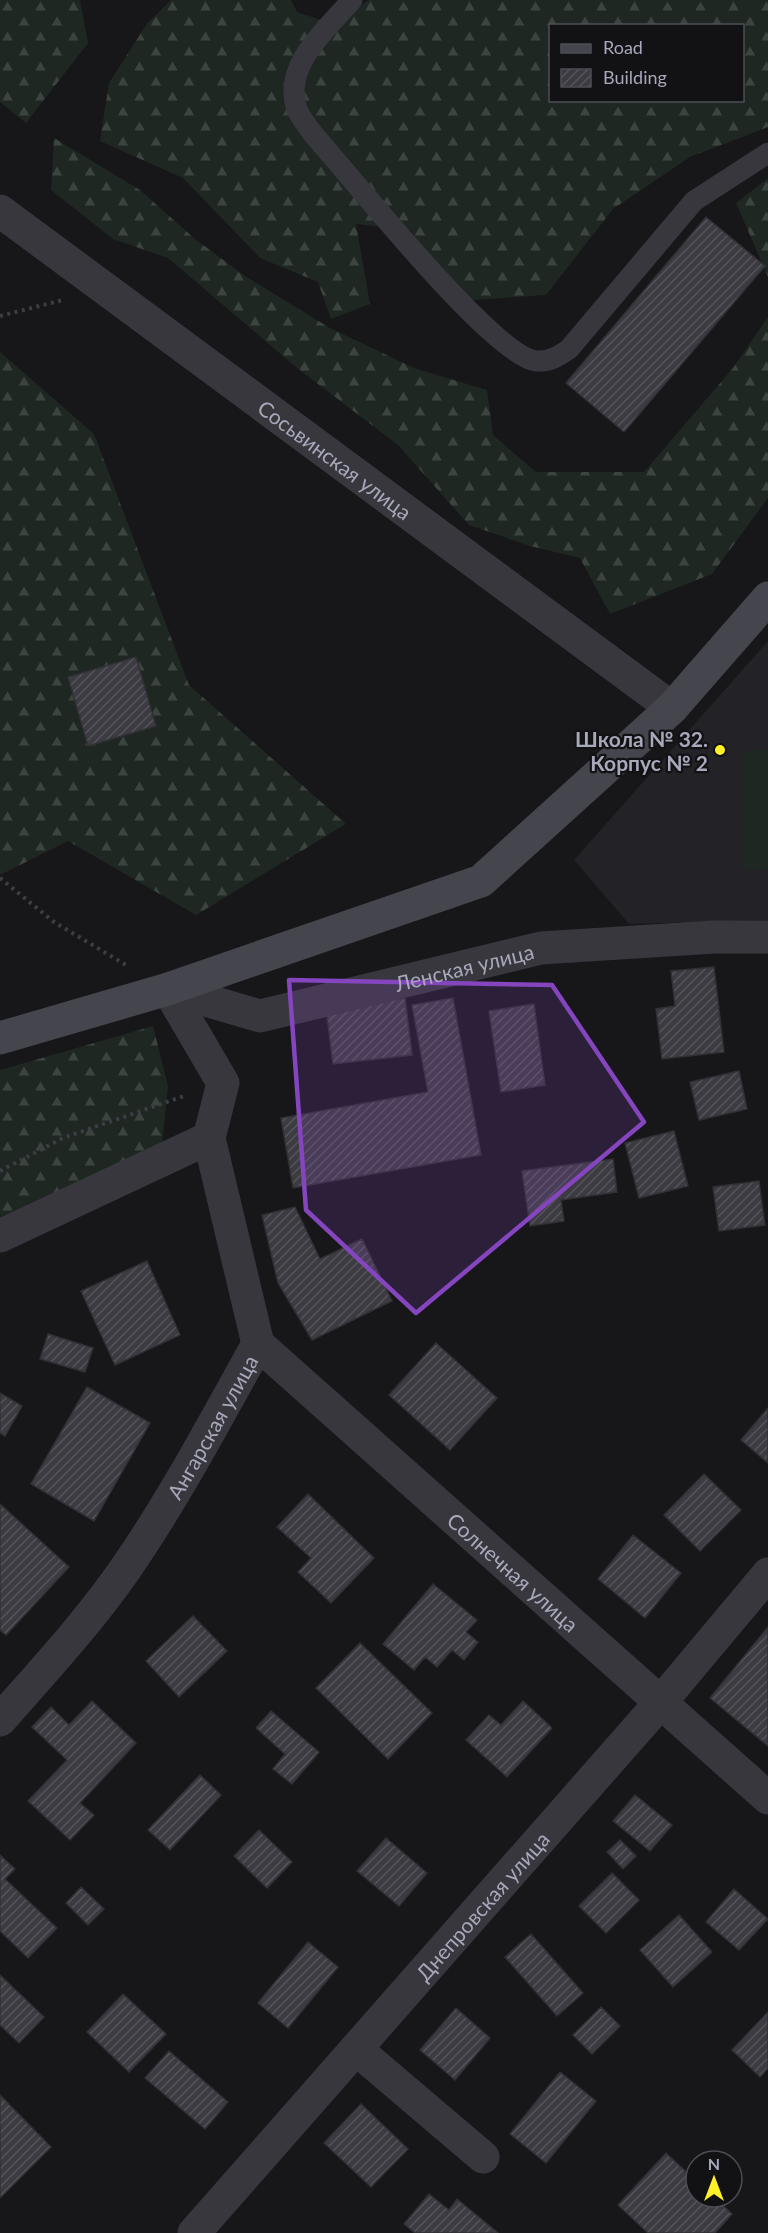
<svg xmlns="http://www.w3.org/2000/svg" width="768" height="2233" viewBox="0 0 768 2233" font-family="Lato,sans-serif">
  <style>
    .built { fill: #232226 }
    .green { fill: #1e2721 }
    .forest { fill: url(#forest-firs); fill-rule: evenodd }
    .building { fill: url(#building-hatch); stroke: #313035; stroke-width: 1.5 }
    .lines { fill: none; stroke-linecap: round; stroke-linejoin: round }
    .path { stroke: #3d3d45; stroke-width: 4; stroke-dasharray: 3 4.5; stroke-linecap: butt }
    .lane { stroke: #38373e; stroke-width: 21 }
    .street { stroke: #38373e; stroke-width: 33 }
    .secondary { stroke: #45454e; stroke-width: 33 }
    .marked { fill: #8445be; fill-opacity: 0.2; stroke: #8445be; stroke-width: 4.5; stroke-linejoin: round }
    .poi-dot { fill: #fff028; stroke: #121114; stroke-width: 2 }
    .labels { text-anchor: middle; dominant-baseline: central; stroke-width: 4.5; stroke-linejoin: round; paint-order: stroke }
    .street-label { font-size: 21px; fill: #a7a8ba; stroke: #121114 }
    .poi-label { font-size: 21px; font-weight: bold; fill: #a7a8ba; stroke: #121114; text-anchor: end }
  </style>
  <defs>
    <pattern id="forest-firs" width="22" height="20" patternUnits="userSpaceOnUse" patternTransform="scale(1.5)"><rect width="22" height="20" fill="#1e2721"/><path d="M5 1l3.5 6h-7zM16 11l3.5 6h-7z" fill="#3c443f"/></pattern>
    <pattern id="building-hatch" width="6" height="6" patternUnits="userSpaceOnUse" patternTransform="scale(1.5)"><rect width="6" height="6" fill="#3c3b41"/><path d="M-1 1l2-2M0 6l6-6M5 7l2-2" fill="none" stroke="#55545a"/></pattern>
  </defs>
  <rect width="100%" height="100%" fill="#171619"/>
  <path class="built" d="M768 641V920L629 924 574 860Z"/>
  <path class="green" d="M768 750V869L743 870V751Z"/>
  <path class="forest" d="M0 0H80L88 43 26 123 0 102Z
    M171 0H291L297 12 336 25 368 0H768V127L690 157 613 209 546 295 456 301 410 230 356 224 370 304 331 319 318 282 260 258 183 178 100 141 109 83 146 25ZM550 26H742V100H550Z
    M54 138 140 190 195 239 245 276 330 328 414 368 487 390 493 435 536 472H644L733 368 768 317V498L712 574 610 614 580 558 530 546 469 525 398 445 297 368 168 258 113 239 51 190Z
    M768 178V277L736 203Z
    M0 352 94 434 189 685 346 824 196 915 68 841 0 875Z
    M153 1026 168 1086 162 1145 0 1224V1070Z"/>
  <path class="building" d="M706 217 765 266 624 432 566 383Z
    M136 657 156 726 88 746 68 677Z
    M714 967 724 1052 662 1059 656 1009 675 1006 671 971Z
    M405 998 412 1055 333 1064 326 1008Z
    M453 998 481 1155 293 1188 281 1118 428 1092 412 1005Z
    M534 1004 545 1085 501 1092 489 1011Z
    M739 1071 747 1109 699 1120 690 1082Z
    M674 1131 688 1186 639 1198 625 1143Z
    M613 1159 617 1192 561 1200 564 1221 530 1226 522 1171Z
    M759 1181 765 1225 719 1231 713 1187Z
    M295 1207 320 1259 362 1239 392 1301 312 1340 278 1283 262 1215Z
    M147 1261 180 1335 115 1365 81 1291Z
    M48 1334 93 1348 85 1372 40 1359Z
    M436 1343 497 1398 450 1450 389 1395Z
    M87 1387 150 1423 94 1521 31 1484Z
    M0 1393 22 1406 5 1436 0 1433Z
    M768 1408V1463L741 1440Z
    M704 1474 741 1510 700 1551 664 1515Z
    M308 1494 374 1558 331 1603 298 1572 311 1558 277 1527Z
    M0 1504 69 1567 6 1635 0 1630Z
    M633 1535 681 1573 645 1618 598 1579Z
    M433 1584 477 1620 466 1632 478 1642 464 1660 452 1650 437 1667 425 1657 414 1670 383 1644Z
    M193 1616 227 1651 179 1697 146 1661Z
    M768 1627V1746L710 1698Z
    M360 1643 432 1713 388 1759 316 1688Z
    M92 1701 136 1743 80 1803 94 1815 70 1840 28 1801 67 1760 32 1727 51 1707 69 1725Z
    M523 1701 552 1728 507 1777 466 1740 489 1715 501 1725Z
    M271 1711 319 1752 292 1784 273 1769 285 1754 256 1728Z
    M200 1775 221 1795 170 1850 148 1830Z
    M635 1795 672 1825 650 1851 613 1821Z
    M259 1830 292 1862 267 1888 234 1856Z
    M386 1838 427 1873 399 1906 357 1871Z
    M620 1840 636 1856 623 1869 607 1852Z
    M0 1855 15 1869 5 1879 57 1928 28 1958 0 1931Z
    M612 1873 639 1900 606 1933 579 1906Z
    M81 1887 104 1909 88 1925 66 1903Z
    M734 1889 768 1919 739 1950 706 1922Z
    M679 1915 712 1952 673 1987 640 1950Z
    M531 1934 583 1993 557 2016 505 1957Z
    M308 1942 338 1967 288 2028 258 2003Z
    M0 1975 44 2017 19 2043 0 2025Z
    M123 1994 166 2034 129 2072 87 2032Z
    M601 2007 620 2026 592 2054 573 2035Z
    M456 2008 490 2038 455 2080 420 2050Z
    M768 2012V2068L760 2077 732 2050Z
    M169 2051 228 2102 205 2129 145 2078Z
    M560 2072 596 2101 546 2163 510 2134Z
    M0 2095 51 2147 0 2198Z
    M361 2104 408 2149 371 2187 324 2143Z
    M666 2153 696 2181V2197H714L732 2214 715 2233H648L618 2205Z
    M429 2194 449 2210 457 2199 498 2233H415L404 2224Z"/>
  <g class="lines">
    <path class="path" d="M0 316 63 300
      M0 878 54 922 126 965
      M0 1171 63 1138 184 1096"/>
    <path class="lane" d="M352 0C327 29 284 64 296 106 298 116 308 126 313 134 349 174 493 356 536 361 550 362 559 356 569 349L694 201 768 153"/>
    <g class="street">
      <path id="s1" d="M0 211 672 708"/>
      <path id="s2" d="M168 989 260 1016 541 948 714 937H768"/>
      <path d="M0 1236 209 1138"/>
      <path id="s3" d="M258 1344 768 1798"/>
      <path id="s4" d="M0 1720C43 1671 88 1623 126 1568 175 1497 216 1419 258 1344L209 1138 223 1083 168 989"/>
      <path d="M356 2049 483 2157"/>
      <path id="s5" d="M194 2233 660 1703 768 1574"/>
    </g>
    <path class="secondary" d="M0 1038 168 989 481 881 672 708 768 598"/>
  </g>
  <path class="marked" d="M289 980 552 985 644 1122 416 1313 306 1210Z"/>
  <circle class="poi-dot" cx="720" cy="750" r="6"/>
  <g class="labels">
    <g class="street-label">
      <text stroke="none"><textPath href="#s1" startOffset="417">Сосьвинская улица</textPath></text>
      <text stroke="none"><textPath href="#s2" startOffset="306">Ленская улица</textPath></text>
      <text stroke="none"><textPath href="#s4" startOffset="363">Ангарская улица</textPath></text>
      <text stroke="none"><textPath href="#s3" startOffset="342">Солнечная улица</textPath></text>
      <text stroke="none"><textPath href="#s5" startOffset="436">Днепровская улица</textPath></text>
    </g>
    <g class="poi-label">
      <text x="708" y="738">Школа № 32.<tspan x="708" dy="24">Корпус № 2</tspan></text>
    </g>
  </g>
  <rect x="549" y="24" width="195" height="78" fill="#121114" stroke="#4e4d56" stroke-width="1.5"/>
  <rect x="561" y="44" width="30" height="9" fill="#45454e" stroke="#4e4d56" stroke-width="1.5"/>
  <text x="603" y="54" font-size="18" fill="#a7a8ba">Road</text>
  <rect x="561" y="69" width="30" height="18" fill="url(#building-hatch)" stroke="#4e4d56" stroke-width="1.5"/>
  <text x="603" y="84" font-size="18" fill="#a7a8ba">Building</text>
  <g transform="translate(714 2179)"><circle r="28" fill="#121114" stroke="#4e4d56" stroke-width="1.5"/>
  <path d="M0-4.5L10 22L0 15L-10 22Z" fill="#fff028"/>
  <text y="-9" font-size="16" font-weight="bold" text-anchor="middle" fill="#a7a8ba">N</text>
  </g>
</svg>
